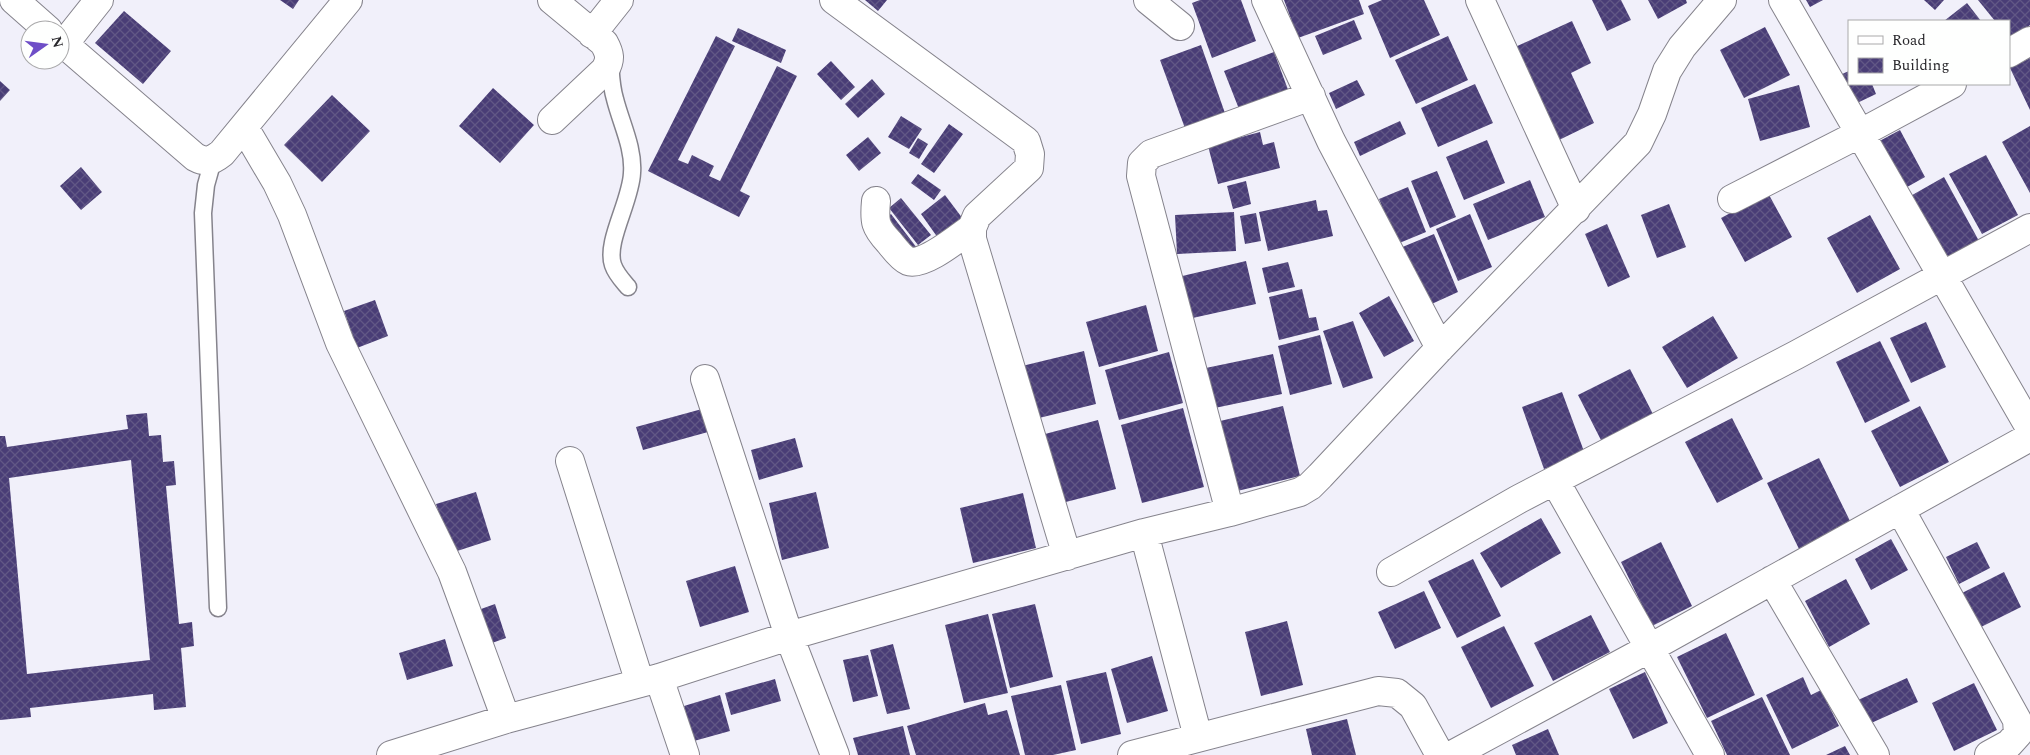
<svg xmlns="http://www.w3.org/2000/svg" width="2030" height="755" viewBox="0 0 2030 755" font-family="Spectral,serif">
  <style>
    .building { fill: url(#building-cross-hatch); fill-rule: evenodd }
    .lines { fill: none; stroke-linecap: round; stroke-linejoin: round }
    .service-casing { stroke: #85838c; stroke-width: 19 }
    .minor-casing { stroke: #85838c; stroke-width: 30 }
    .service { stroke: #fff; stroke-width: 16 }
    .minor { stroke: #fff; stroke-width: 28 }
  </style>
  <defs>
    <pattern id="building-cross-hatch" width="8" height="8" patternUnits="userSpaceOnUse" patternTransform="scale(1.25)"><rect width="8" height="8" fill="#493d76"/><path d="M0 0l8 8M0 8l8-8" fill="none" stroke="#615785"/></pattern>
  </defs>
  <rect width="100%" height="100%" fill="#f1f0fa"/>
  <path class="building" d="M280 0H299L293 9Z
    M865 0H887L878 11Z
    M1200 0H1241L1256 41 1212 58 1192 3Z
    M1284 0H1359L1364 14 1298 38Z
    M1382 0H1424L1440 35 1390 58 1368 6Z
    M1592 0H1621L1631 20 1607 31Z
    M1648 0H1686L1687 3 1658 19Z
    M1806 0H1823L1810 7Z
    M1924 0H1944L1935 10Z
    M1978 0H2030V25L2011 41 2009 38V21H1995Z
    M1967 3 1981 21H1944Z
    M124 11 171 51 143 84 95 43Z
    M1354 20 1362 39 1323 55 1315 36Z
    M1572 21 1591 63 1571 73 1594 123 1559 140 1513 48Z
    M1765 27 1790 75 1744 98 1720 50Z
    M738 28 786 50 781 63 732 41Z
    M716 36 735 46 678 160 688 164 692 155 714 166 709 176 720 181 777 66 797 76 740 191 750 196 739 217 648 171Z
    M1448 36 1468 80 1416 104 1395 60Z
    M1201 45 1226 116 1186 131 1160 60Z
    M1274 52 1290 95 1241 114 1224 71Z
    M2030 58V110L2010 68Z
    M831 61 855 87 841 100 817 74Z
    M1849 71V84H1872L1876 94 1855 104 1842 74Z
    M872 79 885 94 858 118 845 104Z
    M1357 80 1365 95 1336 109 1329 93Z
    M0 81 10 90 0 101Z
    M1475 84 1493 123 1438 147 1421 108Z
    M1799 85 1810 127 1760 141 1748 99Z
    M493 88 534 125 500 163 459 126Z
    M332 95 370 131 322 182 284 145Z
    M901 116 922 129 909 149 888 137Z
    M1400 121 1406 134 1360 156 1354 142Z
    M949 124 963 134 934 173 921 164Z
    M2030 126V193L2002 142Z
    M1900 130 1925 177 1900 191 1874 144Z
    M1260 132 1263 145 1274 142 1280 168 1218 184 1208 146Z
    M868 137 881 153 859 171 846 155Z
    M918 138 928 144 919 159 909 153Z
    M1487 140 1505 183 1464 200 1446 157Z
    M1986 155 2018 215 1982 234 1949 174Z
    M81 167 102 192 81 210 60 186Z
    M1437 171 1456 217 1430 228 1411 181Z
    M918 174 941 190 934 200 911 183Z
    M1944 177 1979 241 1942 262 1907 198Z
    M1530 180 1545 217 1488 240 1473 204Z
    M1246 181 1251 204 1233 209 1227 186Z
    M1408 187 1426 232 1397 244 1379 199Z
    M1768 193 1792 237 1745 262 1721 218Z
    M945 195 963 219 938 238 921 214Z
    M901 198 931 235 918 245 889 208Z
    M1316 200 1318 211 1327 210 1333 236 1268 251 1259 212Z
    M1669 204 1686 247 1657 258 1641 215Z
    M1234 212 1236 251 1177 254 1175 215Z
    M1256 213 1261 241 1245 244 1240 216Z
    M891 214 917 248 906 257 879 223Z
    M1470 214 1492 267 1458 281 1436 229Z
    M1870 215 1900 269 1857 293 1827 238Z
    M1607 224 1630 277 1608 287 1585 234Z
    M1434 234 1458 292 1425 307 1400 248Z
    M1246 261 1256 304 1188 319 1178 277Z
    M1288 262 1295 287 1268 293 1262 268Z
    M1302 289 1309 318 1316 317 1319 330 1279 340 1269 297Z
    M1389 296 1414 341 1384 357 1359 313Z
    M375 300 388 336 357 348 344 311Z
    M1146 305 1158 351 1099 367 1086 322Z
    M1713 316 1738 358 1687 388 1662 347Z
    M1353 321 1373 378 1343 388 1323 331Z
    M1926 322 1946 367 1911 383 1890 338Z
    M1320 335 1332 384 1290 395 1278 346Z
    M1880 341 1910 401 1865 423 1836 362Z
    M1084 351 1096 404 1035 419 1022 366Z
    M1169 352 1183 403 1119 420 1105 370Z
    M1273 354 1282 394 1210 409 1201 369Z
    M1630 369 1655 418 1603 444 1578 395Z
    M1562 392 1585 454 1544 469 1522 407Z
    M1283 406 1300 476 1233 492 1216 422Z
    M1920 406 1949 462 1900 487 1871 431Z
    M1183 408 1204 487 1142 503 1121 425Z
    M702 409 708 432 643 450 636 427Z
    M147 413 149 436 161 435 163 462 174 461 176 485 166 486 179 624 192 622 194 646 181 648 186 707 154 710 153 694 30 708 31 717 0 720V436H5L7 447 128 429 126 415ZM131 460 150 660 27 674 9 478Z
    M1732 418 1763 479 1717 503 1685 442Z
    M1098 420 1116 489 1062 503 1045 434Z
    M795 438 803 467 759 480 751 450Z
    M1819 458 1851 523 1799 549 1767 483Z
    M476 492 491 540 451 553 436 504Z
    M816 492 829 548 782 560 769 503Z
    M1023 493 1036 548 973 563 960 508Z
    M1541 518 1561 553 1501 588 1480 553Z
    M1891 539 1908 570 1871 590 1855 559Z
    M1661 542 1692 606 1652 626 1621 562Z
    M1977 542 1990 568 1959 584 1946 557Z
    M1473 559 1501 616 1457 638 1428 581Z
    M735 566 749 612 700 627 686 581Z
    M2004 572 2021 607 1979 628 1962 593Z
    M1846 579 1870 624 1829 647 1805 601Z
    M1424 591 1441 628 1395 649 1378 612Z
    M495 604 506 638 492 643 481 609Z
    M1035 604 1053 677 1010 688 992 614Z
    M988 614 1008 693 964 703 945 625Z
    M1591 615 1610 652 1553 681 1534 643Z
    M1287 621 1303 685 1261 696 1245 632Z
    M1504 626 1534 686 1491 708 1461 647Z
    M1726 633 1755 695 1707 718 1677 657Z
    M445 639 453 666 407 680 399 653Z
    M893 644 910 709 887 714 870 650Z
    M868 655 878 696 853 702 843 660Z
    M1152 656 1168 711 1127 723 1111 669Z
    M1106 672 1121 734 1081 744 1066 681Z
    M1645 672 1668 723 1633 739 1609 689Z
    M1803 677 1811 695 1821 690 1839 726 1792 749 1766 695Z
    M1907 678 1918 702 1869 724 1858 700Z
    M775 679 781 701 731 715 725 693Z
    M1974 683 1997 730 1954 751 1932 703Z
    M1061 685 1076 750 1053 755H1025L1011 696Z
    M720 695 730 731 694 741 684 706Z
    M1762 697 1790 755H1727L1711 721Z
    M985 703 988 715 1007 710 1020 755H916L907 726Z
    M1347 719 1356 755H1312L1306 729Z
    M903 726 910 755H858L853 738Z
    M1548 729 1559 755H1516L1512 745Z
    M1845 746 1850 755H1826Z"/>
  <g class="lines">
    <defs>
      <path id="service" d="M610 61C611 74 611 86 615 99 621 123 634 148 632 173 631 201 605 242 613 265 616 274 622 280 628 287
        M213 160 206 185 203 213 218 608"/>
      <path id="minor" d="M14 0 48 30
        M99 0 64 44 195 157C206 163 212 161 222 153L348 0
        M552 0 604 43C610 54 611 59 605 70L552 120
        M834 0 1026 141 1030 154 1029 168 977 216 972 228V239L1067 556
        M1148 0 1180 26
        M1266 0 1331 141 1440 348
        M1480 0 1576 209
        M1783 0 2030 428
        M592 34 619 0
        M2009 53 2030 41
        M244 127 277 183 292 215 340 343 452 572 506 719
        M1732 199 1861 133 1952 84
        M876 201C874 222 875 227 889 242 894 248 901 258 908 261 923 267 959 237 972 228
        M705 379 789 636 835 755
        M570 461 640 683
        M1555 481 1710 755
        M1900 509 2017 720 2018 734 2009 744 1989 755
        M1230 512 1141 176 1142 163 1151 154 1311 96
        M1144 533 1198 737
        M1391 572 1519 499 1796 355 2030 228
        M1772 580 1875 755
        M659 678 685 755
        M391 755 506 719 659 678 789 636 1144 533 1230 512 1300 492 1310 486 1320 476 1440 348 1638 143 1652 114 1667 71 1682 47 1722 0
        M1132 755 1378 691 1397 693 1413 706 1440 755
        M1452 755 1650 648 2030 437"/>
    </defs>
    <use href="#service" class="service-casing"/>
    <use href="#minor" class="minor-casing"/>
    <use href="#service" class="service"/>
    <use href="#minor" class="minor"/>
  </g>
  <rect x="1848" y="20" width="162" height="65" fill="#fefffe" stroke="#a9a9aa"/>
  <rect x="1858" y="36" width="25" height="8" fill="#ffffff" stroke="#a9a9aa"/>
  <text x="1892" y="45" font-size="15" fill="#29282c">Road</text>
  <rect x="1858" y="58" width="25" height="15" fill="url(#building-cross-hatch)" stroke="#a9a9aa"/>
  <text x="1892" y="70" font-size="15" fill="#29282c">Building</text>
  <g transform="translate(45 45) rotate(76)"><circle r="24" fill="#fefffe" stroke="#a9a9aa"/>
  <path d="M0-4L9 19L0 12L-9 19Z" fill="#6e4ec7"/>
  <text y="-8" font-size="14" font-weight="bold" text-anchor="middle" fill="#29282c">N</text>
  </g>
</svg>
